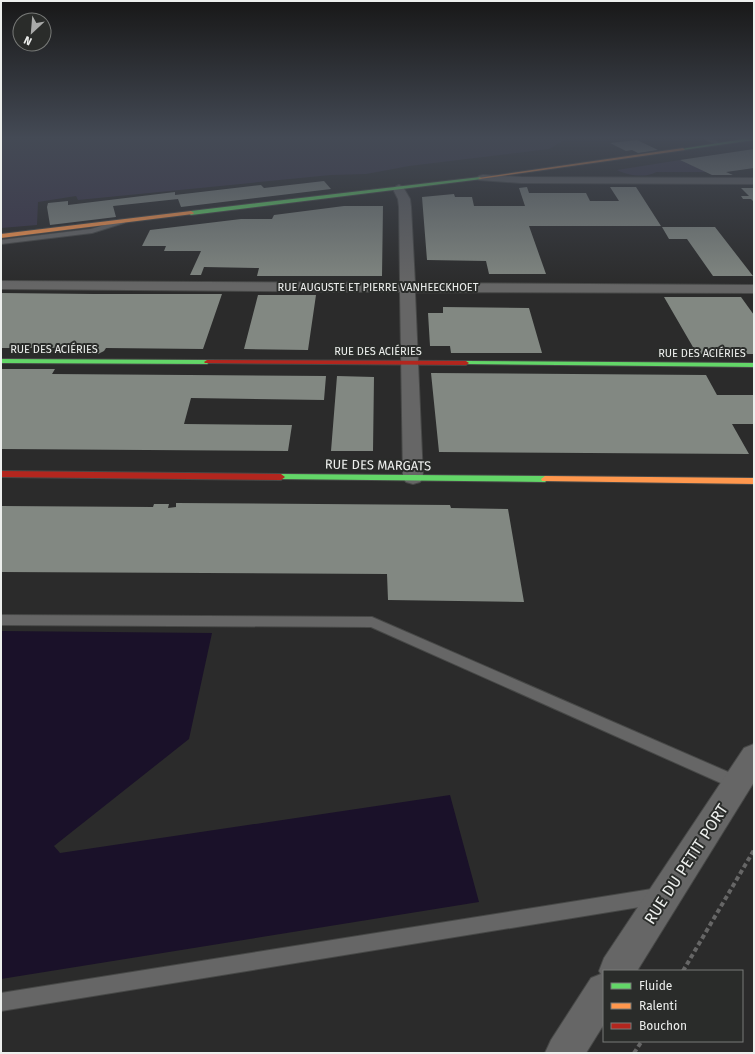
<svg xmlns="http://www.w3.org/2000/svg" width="755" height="1054" viewBox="0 0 755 1054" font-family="'Fira Sans',sans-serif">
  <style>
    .green { fill: #3b364a }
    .water { fill: #1a1129 }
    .building { fill: #828882 }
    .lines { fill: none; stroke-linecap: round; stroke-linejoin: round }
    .lane-casing { stroke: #474847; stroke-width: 2 }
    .street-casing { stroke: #474847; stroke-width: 2 }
    .fast-casing { stroke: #474847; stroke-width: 2 }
    .slow-casing { stroke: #474847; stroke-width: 2 }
    .jam-casing { stroke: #474847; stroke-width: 2 }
    .path { stroke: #666; stroke-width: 4; stroke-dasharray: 4.5 3; stroke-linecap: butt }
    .lane { fill: #666; fill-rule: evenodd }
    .street { fill: #666; fill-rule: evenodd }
    .fast { fill: #63d668; fill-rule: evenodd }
    .slow { fill: #ff974d; fill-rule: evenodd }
    .jam { fill: #b3261e; fill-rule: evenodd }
    .labels { text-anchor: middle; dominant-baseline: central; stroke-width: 4; stroke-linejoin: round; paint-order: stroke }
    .far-street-label { font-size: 11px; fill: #edefed; stroke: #2a2c2a }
    .street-label { font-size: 13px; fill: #edefed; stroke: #2a2c2a }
    .near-street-label { font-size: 16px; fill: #edefed; stroke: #2a2c2a }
  </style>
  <rect width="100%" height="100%" fill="#2b2b2b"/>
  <path class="green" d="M1 139H566L549 149 409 166 366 174 331 175 78 200 76 196 38 202 37 225 1 228Z
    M680 160 706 172H656C646 178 628 176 617 170Z"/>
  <path class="water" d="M1 631 212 633 189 739 54 846 60 853 450 795 479 902 1 979Z"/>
  <path class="building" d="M637 140 658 150 638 153 632 150 626 151 610 143Z
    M754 149V168L726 172 733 175H712L680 160Z
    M324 181 331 189 181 207 178 199 113 206 116 217 50 225 47 207 48 203 68 201V205L175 192V195L261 185 264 188Z
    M527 187 529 193H586L590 201H619L610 187H636L661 226H529L546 274H489L486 261 427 260 422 197 454 194 455 197H472L474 206H525L519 188Z
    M741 188H754V202L751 199H743L741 196H749Z
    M344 206H383L382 276H257L259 268 204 267 201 275H190L201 251H164L166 246H142L150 230 241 219H272L274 215Z
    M662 227H715L753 276H713L687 239H669Z
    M1 293 94 294H222L203 349 106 348 104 351 98 354H86L90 348H1Z
    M258 295H316L308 350 244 349Z
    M664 297H741L754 315V354H697Z
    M443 307 529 308 542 353H451L450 346H430L428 313H443Z
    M1 369H55L52 374 326 376 324 400 191 398 184 424 292 425 288 451 1 449Z
    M431 373 706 375 717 395H754V424H732L749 454 439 452Z
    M337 376 374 377 373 451H331Z
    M176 503 450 505 451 508 508 509 524 602 388 600 387 574 1 572V506L153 507 154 504H169L168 508 176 507Z"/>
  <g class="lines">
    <defs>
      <path id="lane" d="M705 139H712L722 144 717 145Z
        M122 220 125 222 124 223 92 233 1 244V240L91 229Z
        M1 615 372 617 742 778 744 783 742 788 737 790 732 788 371 627 1 625Z
        M658 888 664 890 666 896 664 902 658 904 1 1011V993Z"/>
      <path id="street" d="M483 175 521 177 754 178V184L521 183 479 180 477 178 479 176Z
        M399 185 403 187 410 199 411 207 415 283 754 285V293L415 292 423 478 420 482 413 484 406 482 403 478 400 292 1 289V281L400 283 399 207 398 199 393 189 395 187Z
        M754 744V782L637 971H604V1024L586 1053H545L551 1040 591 978 601 974 599 971 604 958 744 748Z"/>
      <path id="fast" d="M743 139 754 140 683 150 681 149Z
        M480 177 482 179 191 215 188 213 191 211Z
        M1 359 207 360 210 362 207 364 1 363Z
        M466 361 754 363V367L464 364 463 363Z
        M281 474 545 476 549 479 545 482 278 479 277 477Z"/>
      <path id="slow" d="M683 148 685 150 480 179 478 178Z
        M191 211 194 213 193 214 1 238V234Z
        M545 476 754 478V484L542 481 541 479Z"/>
      <path id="jam" d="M207 360 466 361 469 363 466 365 205 363 204 362Z
        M1 471 281 474 285 477 281 480 1 477Z"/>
    </defs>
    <use href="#lane" class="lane-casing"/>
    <use href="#street" class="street-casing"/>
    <use href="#fast" class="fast-casing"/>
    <use href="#slow" class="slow-casing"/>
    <use href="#jam" class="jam-casing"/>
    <path class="path" d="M683 971 754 850
      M634 1053 642 1041"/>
    <use href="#lane" class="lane"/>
    <use href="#street" class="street"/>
    <use href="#fast" class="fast"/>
    <use href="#slow" class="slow"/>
    <use href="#jam" class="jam"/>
  </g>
  <linearGradient id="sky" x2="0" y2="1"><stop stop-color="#181818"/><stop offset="0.48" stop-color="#444a55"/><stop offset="1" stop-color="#444a55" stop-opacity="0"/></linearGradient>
  <rect width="755" height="287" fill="url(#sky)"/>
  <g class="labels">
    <g class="far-street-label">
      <text x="378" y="287">RUE AUGUSTE ET PIERRE VANHEECKHOET</text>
      <text x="54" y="349">RUE DES ACIÉRIES</text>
      <text x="378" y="351">RUE DES ACIÉRIES</text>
      <text x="702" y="353">RUE DES ACIÉRIES</text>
    </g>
    <g class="street-label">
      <text transform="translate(378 465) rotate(1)">RUE DES MARGATS</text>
    </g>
    <g class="near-street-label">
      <text transform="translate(686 864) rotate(-57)">RUE DU PETIT PORT</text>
    </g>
  </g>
  <rect width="755" height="1054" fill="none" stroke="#edefed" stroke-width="4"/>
  <rect x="603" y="970" width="140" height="72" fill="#2a2c2a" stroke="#787a78"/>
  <rect x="611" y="983" width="20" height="6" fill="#63d668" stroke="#787a78"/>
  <text x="639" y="990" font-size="12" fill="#edefed">Fluide</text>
  <rect x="611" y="1003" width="20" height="6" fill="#ff974d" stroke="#787a78"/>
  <text x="639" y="1010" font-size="12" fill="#edefed">Ralenti</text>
  <rect x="611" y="1023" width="20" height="6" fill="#b3261e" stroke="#787a78"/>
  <text x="639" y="1030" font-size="12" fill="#edefed">Bouchon</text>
  <g transform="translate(32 32) rotate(206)"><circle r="19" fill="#2a2c2a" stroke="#787a78"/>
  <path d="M0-3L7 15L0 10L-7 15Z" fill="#a9aaa9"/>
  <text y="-6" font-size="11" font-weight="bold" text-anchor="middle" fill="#edefed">N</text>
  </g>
</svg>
